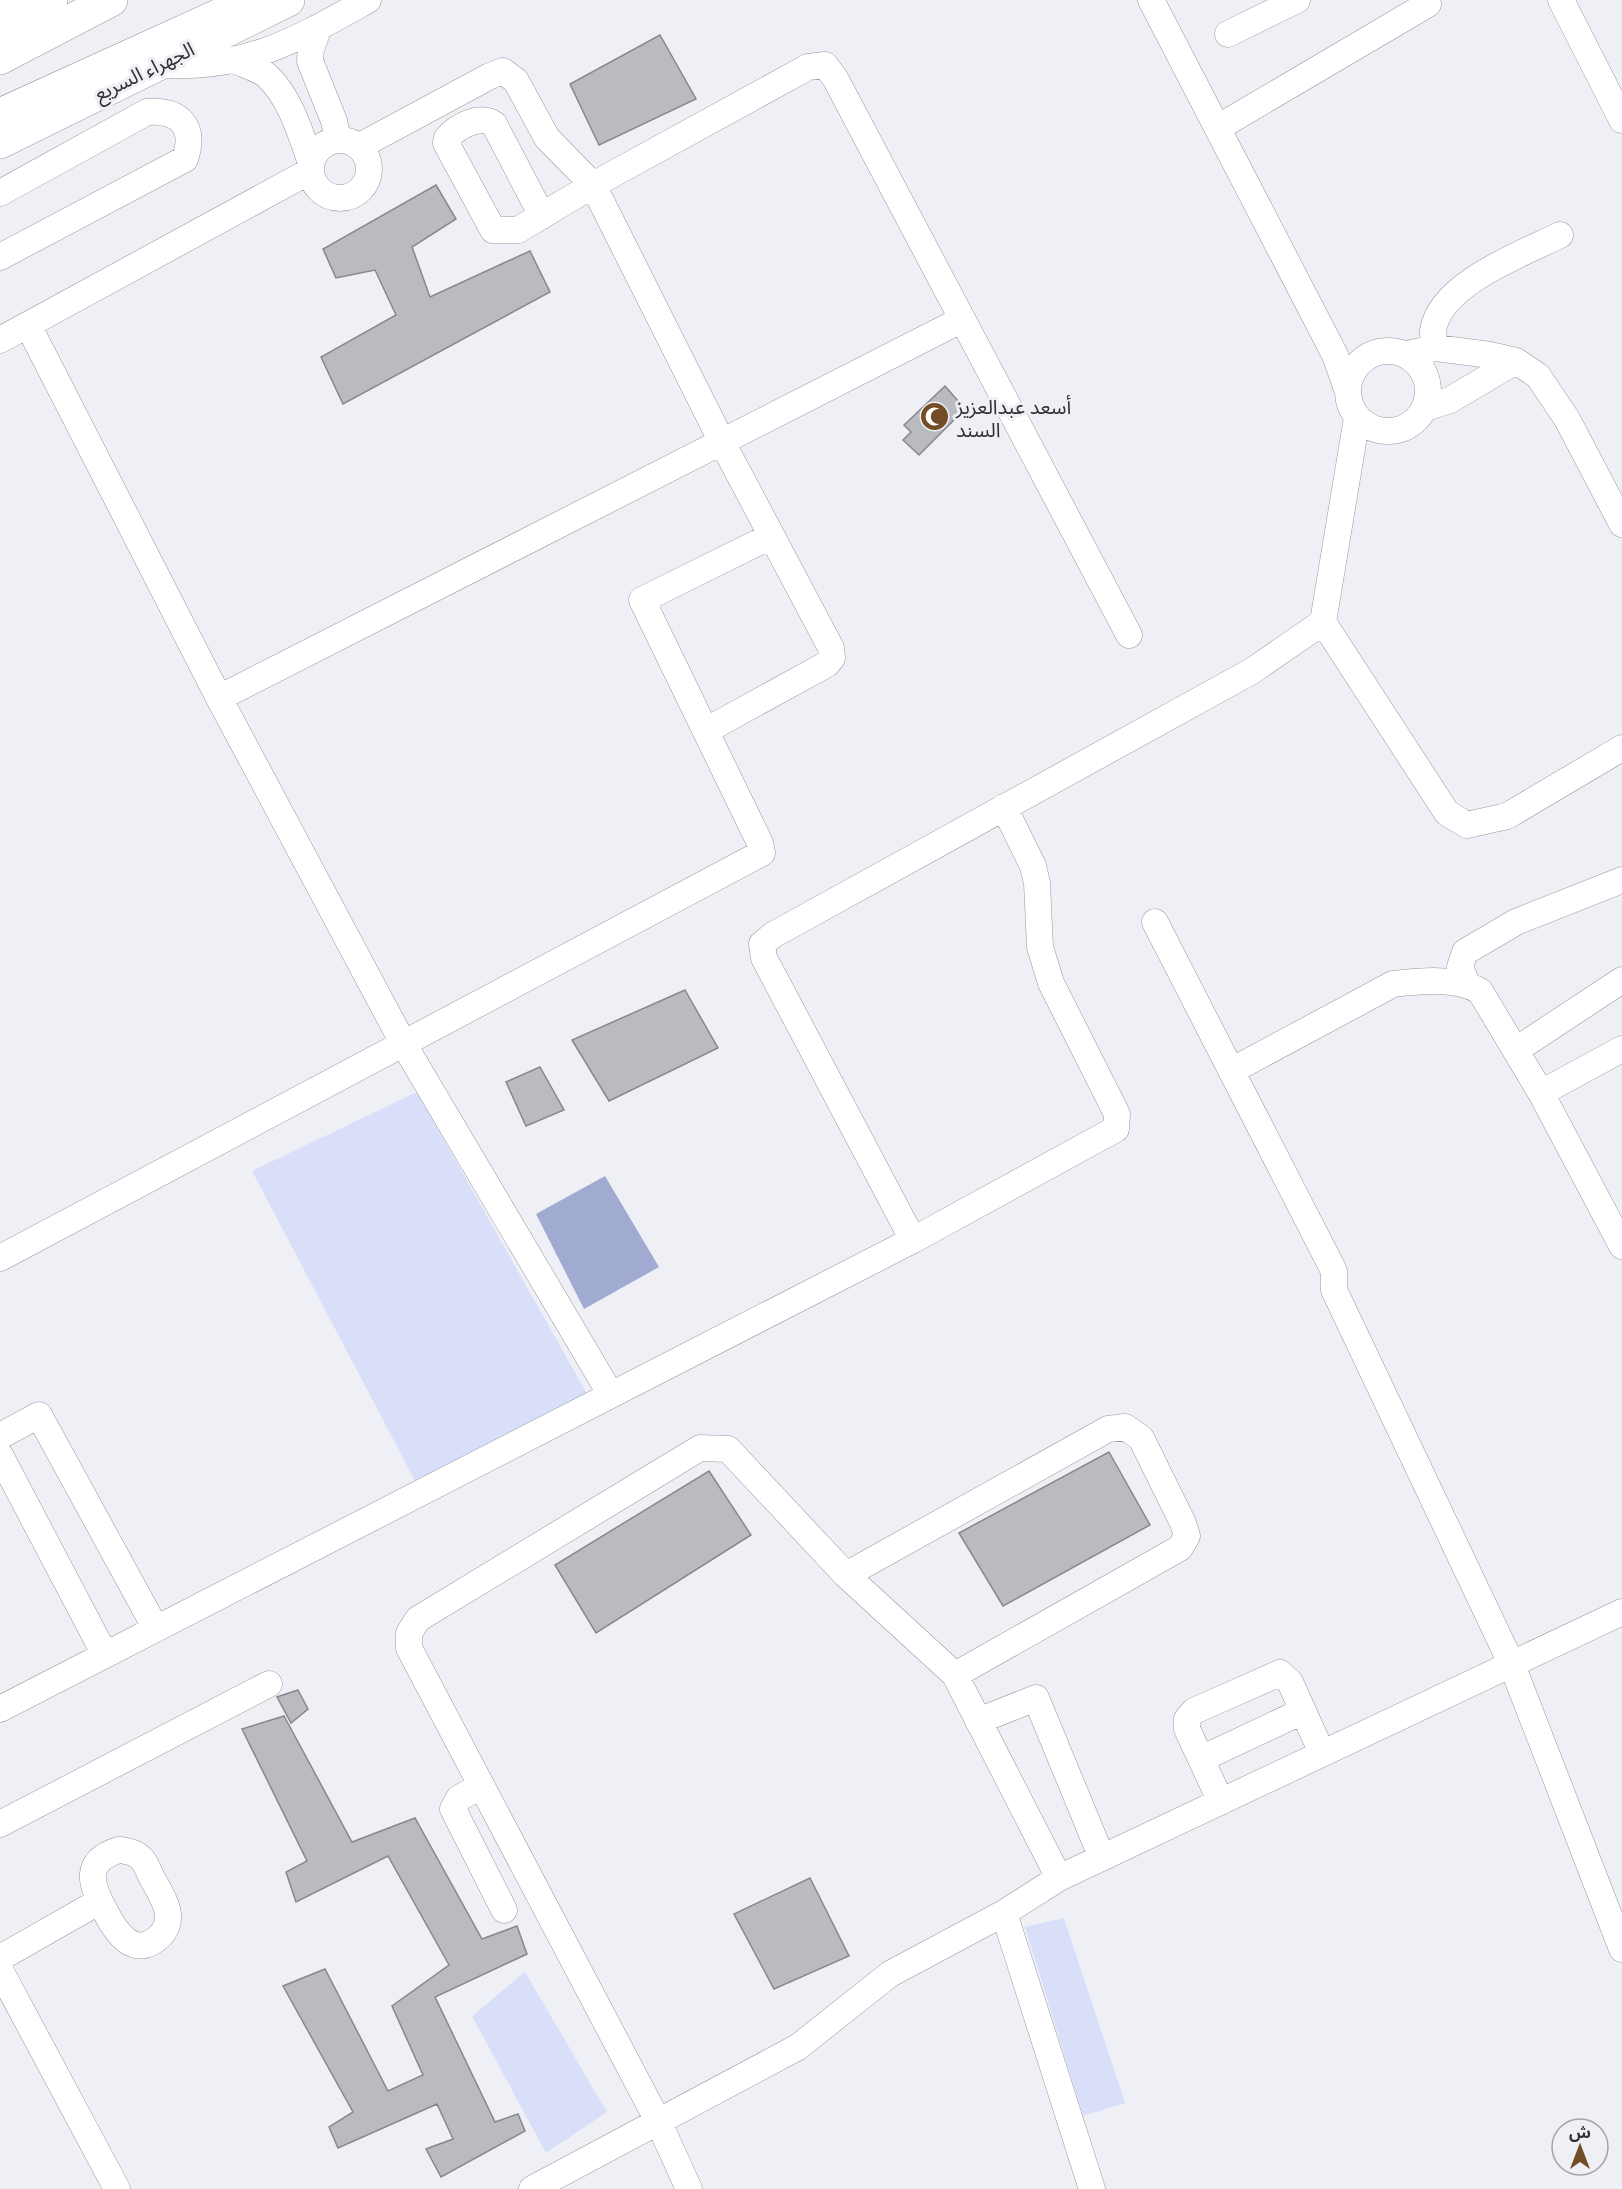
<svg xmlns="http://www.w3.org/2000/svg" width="1622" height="2189" viewBox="0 0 1622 2189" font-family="Ubuntu,'Noto Sans Arabic',sans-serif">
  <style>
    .green { fill: #d9dff9 }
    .water { fill: #a1abd1 }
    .building { fill: #b9bbc1; stroke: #87888e; stroke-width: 1.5 }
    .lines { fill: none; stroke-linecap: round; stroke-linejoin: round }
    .minor-casing { stroke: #96989e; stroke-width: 27 }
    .major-casing { stroke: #96989e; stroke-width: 34 }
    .highway-casing { stroke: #96989e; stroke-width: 34 }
    .minor { stroke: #fff; stroke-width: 26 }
    .major { stroke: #fff; stroke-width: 33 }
    .highway { stroke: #fff; stroke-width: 33 }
    .labels { text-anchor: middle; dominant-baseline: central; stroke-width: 6; stroke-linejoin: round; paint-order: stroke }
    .street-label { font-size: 20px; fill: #313134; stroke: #eef0f6 }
    .poi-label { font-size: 20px; fill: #313134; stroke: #eef0f6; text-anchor: start }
  </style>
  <rect width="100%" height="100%" fill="#eef0f6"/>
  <path class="green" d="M417 1092 590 1399 421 1492 252 1171Z
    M1064 1918 1125 2103 1083 2116 1025 1927Z
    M525 1972 607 2112 546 2153 472 2016Z"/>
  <path class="water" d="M605 1176 659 1267 584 1309 536 1214Z"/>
  <path class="building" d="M660 35 696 99 599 145 570 84Z
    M436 185 456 219 412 247 430 297 530 251 550 292 343 404 321 357 396 315 375 270 336 278 323 249Z
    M945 386 965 409 919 455 903 440 911 432 904 425Z
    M685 990 718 1048 609 1101 572 1040Z
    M540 1067 564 1110 526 1126 506 1082Z
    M1109 1452 1150 1525 1003 1606 959 1533Z
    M709 1471 751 1535 596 1633 555 1565Z
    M298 1690 308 1709 291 1723 277 1697Z
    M284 1716 352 1842 415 1818 482 1939 517 1926 527 1954 435 1997 495 2122 518 2114 525 2131 441 2177 426 2149 453 2139 437 2104 338 2148 329 2127 353 2112 283 1986 325 1969 388 2091 423 2075 392 2006 449 1965 388 1856 296 1902 286 1872 307 1861 242 1729Z
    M810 1878 849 1956 774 1989 734 1914Z"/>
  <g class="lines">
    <defs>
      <path id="minor" d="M1151 0 1335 355 1347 389
        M1561 0 1622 120
        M319 27 311 49 310 61 334 121 338 139
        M1228 34 1297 0
        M236 61C245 65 258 69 266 75 290 96 301 135 311 163
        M157 64C243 72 296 40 368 0
        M1219 127 1428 4
        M311 169a29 29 0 1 1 58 0a29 29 0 1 1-58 0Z
        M360 146 490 76 503 71 516 81 547 138 593 185 722 442 831 648 832 658 827 664 707 730
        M0 193 147 112C180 109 196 127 185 159L0 257
        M542 216 494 124C480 114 458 126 447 138L446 143 493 230H518L593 185 808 67 825 65 835 78 1129 635
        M28 325 219 698 403 1043 611 1395 913 1240 1116 1129 1117 1114 1051 983 1040 947 1037 883 1033 866 1004 807
        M0 340 310 171
        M1436 348C1435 342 1432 335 1433 330 1441 283 1522 254 1560 235
        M1348 391a40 40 0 1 1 80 0a40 40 0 1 1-80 0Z
        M1406 354 1436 348 1490 355 1516 361 1538 376 1567 419 1622 524
        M1425 408 1450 400 1516 361
        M1357 418 1323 622 1447 813 1467 825 1507 816 1622 748
        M219 698 961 320
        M1155 922 1334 1271V1290L1512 1665 1622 1949
        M1467 984 1460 967 1465 952 1516 922 1622 880
        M1516 1050 1622 980
        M1231 1071 1393 984C1420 981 1456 977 1480 991L1541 1093 1622 1246
        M1541 1093 1622 1049
        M913 1240 764 958 762 944 773 935 1252 671 1323 622
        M0 1258 762 853 760 843 642 600 771 536
        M0 1436 39 1415 156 1629
        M0 1455 105 1655
        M846 1575 1108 1429 1125 1427 1141 1438 1183 1523 1187 1536 1180 1548 955 1675
        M0 1709 611 1395
        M978 1721 1036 1698 1102 1858
        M1201 1759 1303 1711
        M481 1786 459 1798 453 1809 504 1910
        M1221 1802 1187 1729V1719L1194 1711 1280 1673 1290 1682 1322 1753
        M0 1824 269 1684
        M119 1850C128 1851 134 1852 141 1858 146 1863 149 1872 152 1878 162 1896 178 1918 160 1936 134 1961 115 1931 105 1911 90 1884 83 1861 119 1850Z
        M1004 1913 1092 2189
        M0 1958 100 1901
        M0 1970 117 2189
        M532 2189 798 2047 890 1974 1004 1913 1059 1878 1622 1612
        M689 2189 659 2123 409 1648V1633L418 1619 700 1448 728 1449 846 1575 955 1675 1059 1878"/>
      <path id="major" d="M0 27 51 0
        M0 142 288 0"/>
      <path id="highway" d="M0 4 7 0
        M0 58 111 0
        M0 115 253 0"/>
    </defs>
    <use href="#minor" class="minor-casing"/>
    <use href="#major" class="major-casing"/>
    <use href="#highway" class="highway-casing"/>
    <use href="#minor" class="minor"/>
    <use href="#major" class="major"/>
    <use href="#highway" class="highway"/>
  </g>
  <defs>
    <symbol id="mosque-disc" viewBox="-11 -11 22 22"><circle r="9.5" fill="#724d28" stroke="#eef0f6"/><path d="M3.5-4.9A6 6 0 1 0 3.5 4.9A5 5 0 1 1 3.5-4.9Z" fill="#fff"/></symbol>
  </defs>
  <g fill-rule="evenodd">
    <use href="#mosque-disc" x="918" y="400" width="33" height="33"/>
  </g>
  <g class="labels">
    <g class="street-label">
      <text transform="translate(144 71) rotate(-26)">الجهراء السريع</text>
    </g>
    <g class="poi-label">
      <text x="956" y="406">أسعد عبدالعزيز<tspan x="956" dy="23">السند</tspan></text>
    </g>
  </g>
  <g transform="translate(1580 2147)"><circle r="28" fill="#eef0f6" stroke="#a2a4a8" stroke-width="1.5"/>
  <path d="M0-4.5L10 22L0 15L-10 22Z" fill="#724d28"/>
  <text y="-9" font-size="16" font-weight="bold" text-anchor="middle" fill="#313134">ش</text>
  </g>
</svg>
